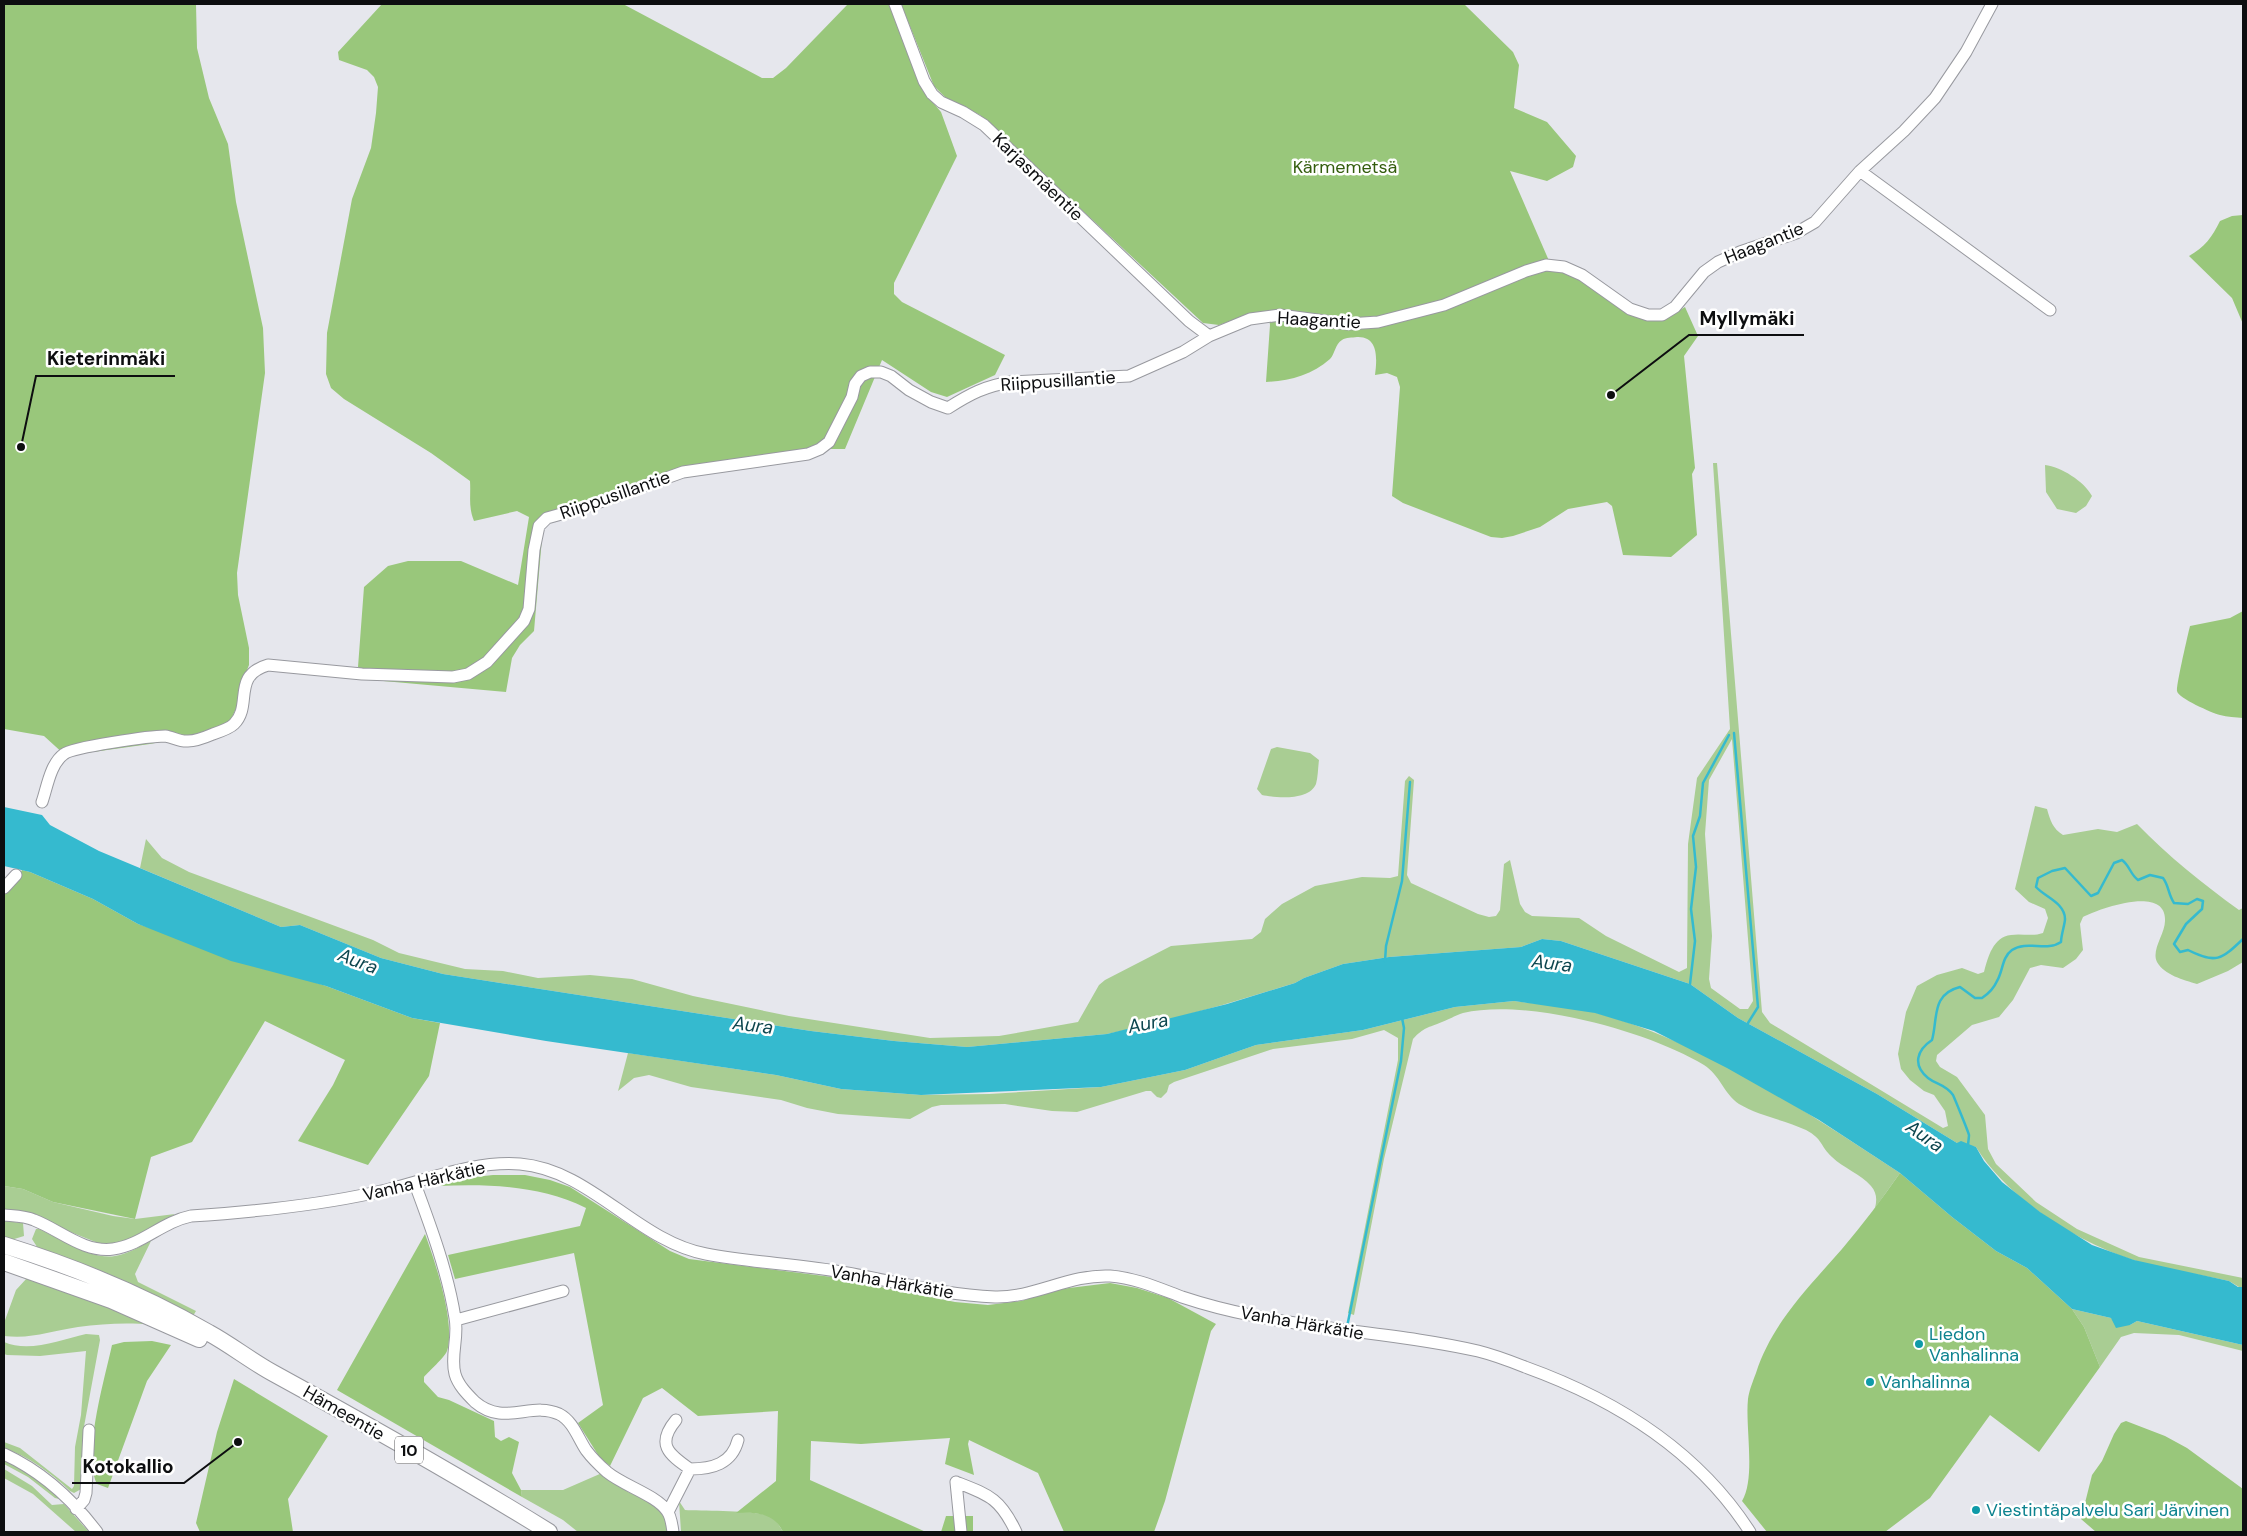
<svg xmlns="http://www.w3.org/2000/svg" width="2247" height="1536" viewBox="0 0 2247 1536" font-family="'DM Sans',sans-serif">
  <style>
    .green { fill: #a9cd93; fill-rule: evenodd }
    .forest { fill: #99c77b }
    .water { fill: #35bacf }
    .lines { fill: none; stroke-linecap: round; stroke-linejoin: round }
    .stream { stroke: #35bacf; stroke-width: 2.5 }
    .minor-casing { stroke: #98999f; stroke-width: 13 }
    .highway-casing { stroke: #98999f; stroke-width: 18 }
    .minor { stroke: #fff; stroke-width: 11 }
    .highway { stroke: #fff; stroke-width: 16 }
    .culture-dot { fill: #0f9aa8; stroke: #fff; stroke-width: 2 }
    .labels { text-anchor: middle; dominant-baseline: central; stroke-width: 5; stroke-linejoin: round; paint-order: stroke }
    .shield { fill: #fff; stroke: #565658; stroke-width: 1 }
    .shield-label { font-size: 16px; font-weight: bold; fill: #0d0e10 }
    .park-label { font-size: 18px; fill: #335d0d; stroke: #fff }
    .street-label { font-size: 18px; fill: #0d0e10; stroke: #fff }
    .culture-label { font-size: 18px; fill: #0d838f; stroke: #fff; text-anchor: start }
    .water-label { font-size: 19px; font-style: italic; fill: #0d464f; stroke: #fff }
    .leader { fill: none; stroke: #0d0e10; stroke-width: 2 }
    .callout-dot { fill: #0d0e10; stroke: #fff; stroke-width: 2 }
    .callout-label { font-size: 19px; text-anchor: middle; font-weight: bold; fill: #0d0e10; stroke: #fff; stroke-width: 5; stroke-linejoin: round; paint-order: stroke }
  </style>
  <rect width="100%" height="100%" fill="#e6e7ed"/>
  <path class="green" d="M1713 463H1717L1762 1012 1770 1023 1943 1128 1948 1126 1945 1111 1934 1095 1924 1091 1910 1080 1901 1069 1898 1054 1906 1012 1917 986 1937 975 1962 968 1978 974 1984 972C1988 957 1993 937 2011 935 2022 933 2031 937 2043 933L2048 918 2045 909 2029 902 2015 889 2035 806 2047 809C2050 820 2053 829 2063 835L2098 829 2117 832 2137 824C2168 856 2203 884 2239 910L2243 908V962L2228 971 2197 984C2184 980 2164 975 2157 962 2151 950 2165 934 2165 921 2167 884 2099 909 2083 917L2080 924 2083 950 2076 959 2063 968 2041 965 2030 968 2013 1000 1999 1017 1972 1025 1937 1055 1936 1061 1940 1067 1957 1077 1985 1115 1988 1149 1996 1164 2036 1202 2077 1229 2139 1257 2243 1278V1287H2239L2229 1281C2199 1274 2162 1269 2133 1260 2076 1242 2007 1198 1976 1147L1957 1143 1877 1094 1738 1018 1690 984 1561 941 1542 939 1521 947 1389 957 1343 964 1304 978 1295 983C1234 1002 1171 1021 1107 1034L967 1047 894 1041 811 1031 443 974 381 958 300 925 281 927 140 868 146 839 162 858 189 872 373 940 399 953 465 969 503 971 538 978 590 975 632 979 693 996 789 1016 930 1038 999 1036 1078 1022 1099 985 1105 980 1171 946 1252 939 1261 932 1265 919 1282 904 1315 886 1362 877 1390 878 1398 876 1405 781 1409 776 1414 780 1407 875 1411 883 1478 914 1489 917 1496 916 1500 910 1504 864 1510 860 1520 904 1525 912 1532 916 1579 918 1606 936 1679 972 1687 968 1688 844 1697 778 1730 729ZM1732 739 1753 1001 1748 1009H1740L1711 988 1709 979 1712 936 1705 834 1709 780Z
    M2045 465C2061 467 2084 481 2092 496L2086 506 2076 513 2057 509 2046 492Z
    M1277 747 1310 753 1319 760C1318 767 1318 777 1316 784 1309 801 1276 798 1262 795L1257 789 1271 749Z
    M1514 1001C1541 1005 1571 1006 1597 1013 1706 1043 1806 1112 1900 1173L1875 1208C1877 1200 1877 1193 1871 1186 1861 1174 1843 1168 1832 1157 1820 1146 1823 1139 1806 1130 1785 1120 1759 1116 1739 1104 1724 1094 1720 1075 1704 1065 1648 1031 1527 998 1463 1013 1456 1015 1448 1020 1442 1022 1428 1028 1424 1027 1413 1039L1384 1159 1354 1315 1348 1313 1398 1060V1038L1384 1030 1352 1039 1273 1049 1174 1082 1169 1085 1167 1092 1161 1098 1157 1097 1151 1091H1146L1077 1112 1052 1111 1005 1104 941 1105 932 1107 910 1119 838 1114 807 1108 781 1100 691 1087 649 1075 634 1078 618 1091 628 1053 776 1075 841 1089 921 1095 989 1094 1101 1087 1185 1070 1256 1045 1363 1030 1455 1007Z
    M4 1186 23 1189 53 1202 113 1216 135 1219 175 1214 127 1243 103 1245 63 1229 4 1210Z
    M4 1221 23 1223 24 1236 11 1240 4 1237Z
    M36 1229H39C61 1239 91 1260 115 1256 128 1254 140 1246 151 1241L135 1274 138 1282 196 1311 193 1316 39 1250 32 1239Z
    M27 1278 66 1291 152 1325C128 1322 103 1324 78 1327 50 1331 34 1339 4 1336V1323L16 1290Z
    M2072 1309 2111 1318 2130 1325 2137 1321 2243 1345V1351L2179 1335 2134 1333 2121 1337 2100 1367 2084 1327Z
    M86 1334 99 1335 100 1340 83 1432V1488L74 1493 70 1491C50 1472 29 1457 4 1448V1442L20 1448 72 1489 74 1486 75 1447 81 1415 86 1351 40 1356 7 1355 4 1354V1342C29 1353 60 1340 86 1334Z
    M4 1459 23 1468 59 1497V1499L55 1498 28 1477 4 1464Z
    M4 1469 32 1486 52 1505 64 1504 89 1532H76L33 1494 4 1478Z
    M602 1473 628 1492 653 1503 664 1514 668 1532H578L563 1520 522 1497 521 1490H563Z
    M679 1501 685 1510C703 1511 759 1510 771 1517 776 1520 781 1528 783 1532H681Z"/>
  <path class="forest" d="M4 4H196L197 48 209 98 228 144 236 202 263 328 265 373 237 573 238 595 249 648V665L243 680 238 704 230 722C182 744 119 747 66 756L44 736 4 729Z
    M382 4H623L762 78H773L786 68 848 4H890L923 91 941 112 957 156 894 283V294L902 302 1005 355 995 375 947 397 931 392 882 360 845 449H808L681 467 544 515 534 631 520 645 512 658 506 692 372 680 358 667 364 587 388 566 408 561H461L518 585 529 517 517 511 474 521C468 506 471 497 470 481L431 453 344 399 331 388 326 374 327 333 352 199 371 148 376 113 378 87 374 77 367 70 339 60 338 52Z
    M901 4H1464L1513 52 1519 65 1514 108 1547 122 1576 156 1573 167 1547 181 1510 171 1553 270 1564 272 1584 281 1632 314 1667 318 1685 307 1698 336 1684 356 1695 468 1692 474 1697 535 1671 557 1623 555 1612 506 1607 502 1568 509 1540 527 1513 536 1502 538 1491 537 1403 503 1392 496 1400 387 1397 377 1387 373 1375 375C1377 360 1379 336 1357 337 1352 338 1346 337 1342 340 1335 344 1335 354 1330 359 1312 375 1289 381 1266 382L1270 325 1268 311 1251 314 1219 325 1203 323 980 115 946 98 934 86Z
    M2243 215V324L2232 298 2189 256C2205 247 2212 237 2220 221L2232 216Z
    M2243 611V718C2236 717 2227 717 2220 715 2212 713 2178 698 2177 691 2176 686 2188 634 2190 626L2230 618Z
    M22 870 30 872 93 899 138 924 326 986 412 1018 440 1023 429 1076 368 1165 298 1141 333 1085 345 1060 265 1021 192 1142 151 1157 135 1219 53 1202 23 1189 4 1186V893L17 879Z
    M1900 1173 1952 1217 1996 1251 2027 1268 2072 1309 2084 1327 2100 1367 2039 1452 1990 1415 1930 1498 1885 1532H1767L1742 1501C1756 1478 1745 1427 1748 1399 1749 1391 1753 1381 1756 1373 1772 1323 1808 1288 1842 1249 1863 1224 1882 1199 1900 1173Z
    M493 1175H525L550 1180 570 1187 670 1251 689 1259 832 1277 955 1302 988 1305 1021 1301 1061 1289 1110 1283 1137 1288 1168 1298 1216 1324 1211 1331 1165 1501 1154 1532H1064L1038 1473 969 1440 968 1444 974 1475 945 1464 950 1438 861 1444 811 1441 810 1480 926 1532H783C774 1513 756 1512 736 1513L776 1481 778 1411 698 1416 662 1388 643 1398 610 1466 600 1458 578 1423 603 1405 574 1253 455 1279 448 1255 580 1226 586 1208C539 1185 489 1184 438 1186L466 1178Z
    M425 1234C435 1261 456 1324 447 1351 444 1358 429 1371 424 1377V1382L438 1397 449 1400 494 1421 495 1437 501 1441 509 1437 519 1442 512 1473 521 1490 522 1497 337 1390Z
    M152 1341 171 1345 147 1381 108 1488 97 1484C82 1455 105 1378 112 1345L124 1342Z
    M234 1379 328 1436 288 1499 293 1532H200L196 1523 217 1432Z
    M2126 1421 2165 1436 2187 1448 2243 1489V1532H2096L2081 1519 2092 1475 2102 1461 2114 1434 2121 1423Z
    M946 1516H973V1532H941Z"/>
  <path class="water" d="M4 807 42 815 50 825 99 851 281 927 300 925 381 958 443 974 811 1031 894 1041 967 1047 1107 1034 1227 1004 1295 983 1304 978 1343 964 1389 957 1521 947 1542 939 1561 941 1690 984 1738 1018 1877 1094 1957 1143 1961 1141 1976 1147 1984 1161 2002 1182 2040 1212 2092 1245 2134 1260 2229 1281 2238 1287H2243V1345L2137 1321 2130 1325 2116 1328 2111 1318 2072 1309 2027 1268 1996 1251 1952 1217 1900 1173 1819 1120 1727 1068 1654 1031 1595 1013 1514 1001 1455 1007 1363 1030 1256 1045 1185 1070 1101 1087 921 1095 841 1089 776 1075 546 1041 412 1018 326 986 231 961 138 924 93 899 30 872 4 866Z"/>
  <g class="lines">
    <path class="stream" d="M1734 733 1758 1007 1748 1023
      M1385 961 1386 946 1402 881 1410 782
      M1690 984 1695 941 1691 909 1696 867 1693 836 1700 816 1703 783 1729 735
      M1968 1146C1968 1143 1969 1138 1969 1135 1968 1131 1954 1097 1953 1095 1945 1084 1937 1085 1928 1078 1912 1065 1917 1050 1932 1040 1938 1019 1931 994 1960 987L1975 998H1982C1988 994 1994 988 1997 981 2003 971 2002 957 2012 950 2027 940 2047 952 2061 942 2061 935 2065 924 2065 919 2065 903 2045 897 2036 887L2038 878 2052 871 2065 868 2091 896 2098 893 2114 863 2122 860C2130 866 2130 874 2138 880L2150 875 2163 878C2169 886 2168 894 2174 903L2188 904 2197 899 2203 901 2202 909 2186 924 2174 944 2180 952 2188 950C2216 964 2221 960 2243 939
      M1347 1327 1401 1061 1404 1028 1402 1018"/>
    <defs>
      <path id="minor" d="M895 4 924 81 932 94 941 102 963 112 984 125 1189 321 1209 336
        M1860 171 2050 310
        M42 802C47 788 50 764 64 754 73 747 151 736 165 736 173 737 180 742 188 741 195 741 206 737 213 734 219 732 230 728 234 724 253 705 231 676 268 665L362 674 453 677 468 674 487 662 524 621 529 609 534 550 539 526 547 518 583 508 683 472 808 454 820 449 829 442 852 397 855 384 861 376 870 372H881L891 376 909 390 931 402 948 408C970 394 985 386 1011 382L1129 376 1183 352 1209 336 1250 319 1280 315 1348 324 1378 322 1444 305 1526 271 1546 265 1564 267 1582 275 1630 309 1648 315H1662L1675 307 1704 272 1718 262 1740 252 1796 233 1815 222 1860 171 1904 131 1935 98 1966 52 1992 4
        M4 888 16 875
        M415 1184C431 1227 448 1273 455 1318 459 1337 450 1356 455 1374 458 1385 467 1394 475 1402 504 1427 531 1401 559 1414 573 1421 578 1438 586 1450 592 1458 599 1465 607 1472 624 1486 656 1495 667 1511 671 1516 672 1525 673 1532
        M4 1215C14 1216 25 1216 34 1220 60 1230 84 1253 113 1249 142 1245 162 1222 191 1216 251 1212 313 1206 373 1193 420 1183 472 1160 520 1164 591 1170 637 1241 706 1254 753 1263 801 1264 847 1273 897 1282 944 1295 995 1297 1034 1298 1070 1274 1110 1276 1136 1278 1158 1288 1182 1297 1206 1305 1230 1311 1255 1316 1328 1331 1405 1334 1478 1351 1494 1355 1510 1361 1525 1367 1614 1399 1698 1451 1750 1532
        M456 1320 563 1291
        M676 1420C656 1444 668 1454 690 1469 712 1469 732 1464 738 1440
        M4 1454C41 1471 72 1499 97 1532
        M956 1482C989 1495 1000 1498 1016 1532
        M956 1482 961 1532
        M76 1509 84 1500 86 1493 89 1430
        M668 1512 690 1469"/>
      <path id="highway" d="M4 1245C75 1267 145 1296 209 1333 231 1345 251 1361 273 1373 366 1424 459 1476 549 1532
        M4 1262 111 1300 199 1339"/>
    </defs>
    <use href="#minor" class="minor-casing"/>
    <use href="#highway" class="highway-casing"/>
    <use href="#minor" class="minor"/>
    <use href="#highway" class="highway"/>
  </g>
  <g class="culture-dot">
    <circle cx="1919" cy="1344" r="5"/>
    <circle cx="1870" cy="1382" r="5"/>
    <circle cx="1976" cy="1510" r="5"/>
  </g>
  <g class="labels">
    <rect class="shield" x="395" y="1436.5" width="28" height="27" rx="4"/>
    <g class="shield-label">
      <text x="409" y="1450">10</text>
    </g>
    <g class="park-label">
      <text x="1345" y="167">Kärmemetsä</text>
    </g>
    <g class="street-label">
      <text transform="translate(1038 177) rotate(44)">Karjasmäentie</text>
      <text transform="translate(1764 243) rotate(-22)">Haagantie</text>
      <text transform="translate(1319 320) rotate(3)">Haagantie</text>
      <text transform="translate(1058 381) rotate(-4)">Riippusillantie</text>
      <text transform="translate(615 495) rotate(-19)">Riippusillantie</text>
      <text transform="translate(424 1181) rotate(-13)">Vanha Härkätie</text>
      <text transform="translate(892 1282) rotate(10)">Vanha Härkätie</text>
      <text transform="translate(1302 1323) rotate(10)">Vanha Härkätie</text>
      <text transform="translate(344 1413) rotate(30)">Hämeentie</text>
    </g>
    <g class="culture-label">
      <text x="1929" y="1334">Liedon<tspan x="1929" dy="21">Vanhalinna</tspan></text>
      <text x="1880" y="1382">Vanhalinna</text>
      <text x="1986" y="1510">Viestintäpalvelu Sari Järvinen</text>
    </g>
    <g class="water-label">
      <text transform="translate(358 961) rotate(21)">Aura</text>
      <text transform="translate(1552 963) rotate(7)">Aura</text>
      <text transform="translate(1148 1023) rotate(-11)">Aura</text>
      <text transform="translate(753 1025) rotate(7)">Aura</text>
      <text transform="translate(1925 1136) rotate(35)">Aura</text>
    </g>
  </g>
  <path class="leader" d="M1611 395L1689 335H1804M21 447L36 376H175M238 1442L184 1483H72"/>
  <g class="callout-dot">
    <circle cx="1611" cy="395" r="5"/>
    <circle cx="21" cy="447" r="5"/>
    <circle cx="238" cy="1442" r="5"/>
  </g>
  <g class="callout-label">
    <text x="1747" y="325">Myllymäki</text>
    <text x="106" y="365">Kieterinmäki</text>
    <text x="128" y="1473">Kotokallio</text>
  </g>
  <rect width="2247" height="1536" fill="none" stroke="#0d0e10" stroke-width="10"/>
</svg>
